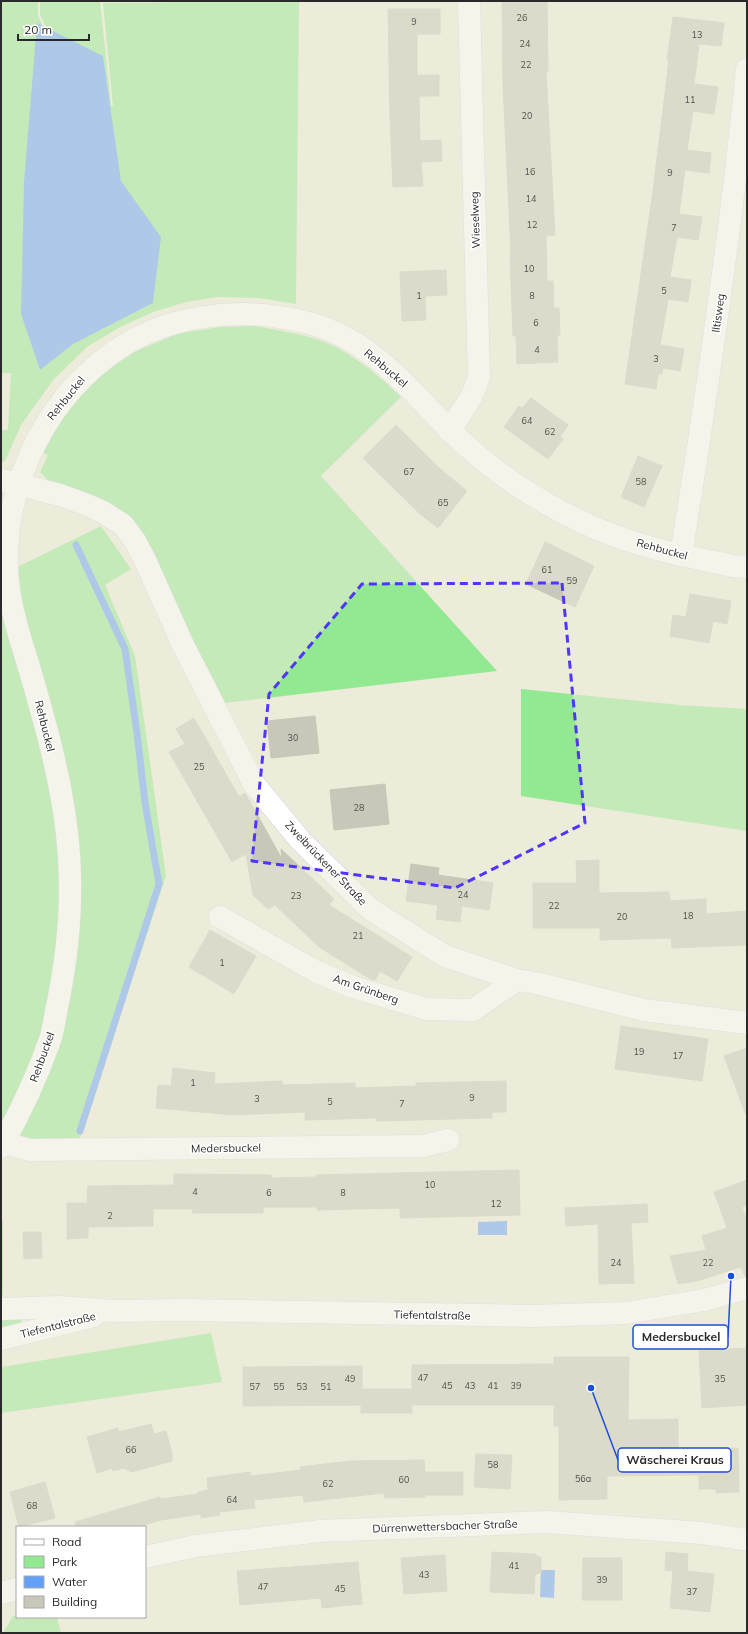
<svg xmlns="http://www.w3.org/2000/svg" width="748" height="1634" viewBox="0 0 748 1634" font-family="Mulish,sans-serif">
  <style>
    .green { fill: #93e991 }
    .water { fill: #63a1f9 }
    .lines { fill: none; stroke-linecap: round; stroke-linejoin: round }
    .stream { stroke: #63a1f9; stroke-width: 7 }
    .building { fill: #c8c7b9; stroke: #c8c8b3 }
    .minor-casing { stroke: #d1cfe4; stroke-width: 23 }
    .minor { stroke: #fff; stroke-width: 22 }
    .marked { fill: none; stroke: #4f35ff; stroke-width: 3; stroke-dasharray: 8 5; stroke-linejoin: round }
    .labels { text-anchor: middle; dominant-baseline: central; stroke-width: 3; stroke-linejoin: round; paint-order: stroke }
    .number-label { font-size: 9px; fill: #51504d }
    .street-label { font-size: 11px; fill: #292929; stroke: #fff }
    .leader { fill: none; stroke: #1d4ed8; stroke-width: 1.5 }
    .callout-dot { fill: #1d4ed8; stroke: #fff; stroke-width: 1.5 }
    .callout { fill: #fff; stroke: #1d4ed8; stroke-width: 1.5 }
    .callout-label { font-size: 12px; text-anchor: middle; font-weight: bold; fill: #292929 }
  </style>
  <rect width="100%" height="100%" fill="#edebda"/>
  <path class="green" d="M2 1H38V16L85 110 113 106 103 3 299 1 296 304 259 298 217 297 186 302 153 312 120 327 87 347 53 380 21 425 5 461 1 462V430H8L11 373H1Z
    M40 1H100L111 105 86 108 40 15Z
    M256 326C277 330 298 333 319 340 346 348 381 377 401 397L321 476 497 671 224 703 147 546 51 483 40 472 48 455 40 451 66 410 98 376 136 351 180 333 221 327Z
    M101 526 131 569 105 585 135 656 166 876 79 1141 1 1146V575Z
    M521 689 680 705 747 709V831L521 796Z
    M1 1221H3V1295H1Z
    M1 1315H21L22 1324 1 1329Z
    M211 1333 222 1382 1 1413V1367Z
    M17 1615V1617H57L61 1633H3L13 1616Z"/>
  <path class="water" d="M37 23 103 56 121 181 161 237 153 303 73 344 40 370 21 314 24 182Z
    M507 1221V1235H478V1222Z
    M541 1570H555L554 1598 540 1597Z"/>
  <g class="lines">
    <path class="stream" d="M76 545 125 649 137 733 145 803 159 884 80 1131"/>
  </g>
  <path class="building" d="M502 1H547L548 71H546L555 235 546 236 547 281H553L554 308H559L560 335H557L558 362 517 364 516 336H513L510 255 511 254 503 85Z
    M388 9H440V34H417V75H439V96H419L420 141 441 140 442 161 421 162 423 186 393 187 390 117Z
    M673 17 724 23 721 46 699 44 694 84 718 87 714 114 693 111 687 150 711 153 709 173 685 170 679 214 702 217 698 240 677 237 670 277 691 280 688 302 668 299 660 345 684 349 680 371 663 368 662 374H658L656 389 625 384 653 191 669 60H667Z
    M446 270 447 295 425 296 426 320 402 321 400 272Z
    M531 398 568 425 560 437 563 439 548 459 504 427 519 406 522 408Z
    M396 425 438 467 467 491 438 528 420 514 363 458Z
    M638 456 662 466 644 507 621 497Z
    M545 542 594 566 575 607 526 584Z
    M690 594 731 601 727 624 713 621 709 643 670 636 673 615 686 617Z
    M315 716 319 753 271 758 267 721Z
    M194 718 239 797 245 793 282 859 281 849 334 899 329 905 412 957 397 981 380 971 375 980H372L319 947 275 905 268 909 253 895 246 854 232 862 169 752 185 744 176 729Z
    M385 784 389 824 334 830 330 790Z
    M599 860V893L669 892 670 901 706 899V914L747 911V945L672 948 671 938 600 940V928H533V883H577L576 861Z
    M411 864 439 868 438 875 493 883 489 910 462 906 460 922 436 919 438 905 406 901Z
    M210 930 256 956 234 994 189 967Z
    M621 1026 708 1039 702 1081 615 1069Z
    M747 1048V1112L745 1113 724 1056Z
    M173 1068 215 1073 214 1084 282 1081 283 1085 355 1083V1088L416 1086V1083L506 1081V1112H492V1118L376 1121V1118L305 1120V1112L233 1115 156 1108 158 1085 171 1086Z
    M519 1170 520 1215 400 1218V1208L317 1210V1207H263V1213H192L193 1209H153V1226L88 1227V1238L67 1239V1203H87L88 1186 174 1185V1174L271 1175V1178L316 1177V1175Z
    M747 1180V1205L742 1207 747 1221V1276H745L741 1267 697 1281 678 1284 670 1256 706 1250 702 1236 727 1228 714 1192Z
    M647 1204 648 1222 631 1223 634 1283 599 1284 598 1224 566 1226 565 1208Z
    M23 1232H41L42 1258 24 1259Z
    M747 1348V1405L702 1408 699 1351Z
    M554 1357H629L628 1420 678 1419V1449L738 1448 739 1492 716 1493V1489H699V1475L607 1476V1499L559 1500V1426H554V1405H412V1365L554 1364Z
    M362 1366V1389H411L412 1413H361V1405L243 1406V1367Z
    M151 1424 154 1434 166 1431 172 1453V1461L132 1472 123 1468 113 1471 112 1468 97 1473 87 1437 118 1428 119 1432Z
    M476 1454 512 1455 510 1489 474 1487Z
    M424 1460 425 1472H463V1495H425V1497L385 1498 384 1493 304 1502 303 1495 254 1500 255 1508 219 1512 220 1515 201 1518V1514L161 1520 136 1527H76L75 1522 160 1497 161 1499 198 1494V1492L208 1490 207 1478 250 1472 251 1476 301 1470 300 1467 351 1461Z
    M45 1482 55 1518 19 1527 10 1492Z
    M492 1552 536 1554V1556L541 1557V1573L535 1574 534 1594 490 1592Z
    M666 1552 688 1554 687 1571 714 1574 710 1612 670 1608 673 1571 665 1570Z
    M445 1555 447 1591 404 1594 401 1558Z
    M583 1558H622V1600H582Z
    M358 1562 362 1604 322 1608 321 1598 240 1605 237 1571Z"/>
  <g class="lines">
    <defs>
      <path id="minor" d="M449 431 472 396 479 377 469 1
        M1 480 60 495 85 504 103 512 123 525 135 541 145 560 182 643 254 784 301 841 370 909 445 956 517 980 536 983 644 1010 747 1023
        M681 555C707 394 731 232 747 69
        M220 917 317 972 353 987 426 1009 473 1010 517 980
        M3 1143 30 1150 423 1146 448 1140
        M1 1147C20 1113 37 1077 50 1040 54 1028 55 1015 58 1002 66 962 71 920 70 878 69 816 54 754 37 695 27 657 12 620 8 582 0 496 40 407 108 356 162 315 236 306 301 321 382 339 419 407 478 456 527 497 588 530 649 547 677 555 705 560 733 566L747 567
        M1 1309 59 1307 114 1311 183 1310 532 1316 626 1313 704 1300 747 1288
        M1 1339 94 1316
        M145 1557 196 1546 320 1531 547 1522 702 1533 747 1540
        M1 1593 17 1589"/>
    </defs>
    <use href="#minor" class="minor-casing"/>
    <use href="#minor" class="minor"/>
  </g>
  <path d="M0 0H748V1634H0ZM562 583 585 823 455 888 252 861 269 694 362 584Z" fill="#edebda" fill-opacity=".55" fill-rule="evenodd"/>
  <path class="marked" d="M562 583 585 823 455 888 252 861 269 694 362 584Z"/>
  <g class="labels">
    <g class="number-label">
      <text x="522" y="17">26</text>
      <text x="414" y="21">9</text>
      <text x="697" y="34">13</text>
      <text x="525" y="43">24</text>
      <text x="526" y="64">22</text>
      <text x="690" y="99">11</text>
      <text x="527" y="115">20</text>
      <text x="530" y="171">16</text>
      <text x="670" y="172">9</text>
      <text x="531" y="198">14</text>
      <text x="532" y="224">12</text>
      <text x="674" y="227">7</text>
      <text x="529" y="268">10</text>
      <text x="664" y="290">5</text>
      <text x="419" y="295">1</text>
      <text x="532" y="295">8</text>
      <text x="536" y="322">6</text>
      <text x="537" y="349">4</text>
      <text x="656" y="358">3</text>
      <text x="527" y="420">64</text>
      <text x="550" y="431">62</text>
      <text x="409" y="471">67</text>
      <text x="641" y="481">58</text>
      <text x="443" y="502">65</text>
      <text x="547" y="569">61</text>
      <text x="572" y="580">59</text>
      <text x="293" y="737">30</text>
      <text x="199" y="766">25</text>
      <text x="359" y="807">28</text>
      <text x="463" y="894">24</text>
      <text x="296" y="895">23</text>
      <text x="554" y="905">22</text>
      <text x="688" y="915">18</text>
      <text x="622" y="916">20</text>
      <text x="358" y="935">21</text>
      <text x="222" y="962">1</text>
      <text x="639" y="1051">19</text>
      <text x="678" y="1055">17</text>
      <text x="193" y="1082">1</text>
      <text x="472" y="1097">9</text>
      <text x="257" y="1098">3</text>
      <text x="330" y="1101">5</text>
      <text x="402" y="1103">7</text>
      <text x="430" y="1184">10</text>
      <text x="195" y="1191">4</text>
      <text x="269" y="1192">6</text>
      <text x="343" y="1192">8</text>
      <text x="496" y="1203">12</text>
      <text x="110" y="1215">2</text>
      <text x="616" y="1262">24</text>
      <text x="708" y="1262">22</text>
      <text x="423" y="1377">47</text>
      <text x="350" y="1378">49</text>
      <text x="720" y="1378">35</text>
      <text x="447" y="1385">45</text>
      <text x="470" y="1385">43</text>
      <text x="493" y="1385">41</text>
      <text x="516" y="1385">39</text>
      <text x="255" y="1386">57</text>
      <text x="279" y="1386">55</text>
      <text x="302" y="1386">53</text>
      <text x="326" y="1386">51</text>
      <text x="131" y="1449">66</text>
      <text x="493" y="1464">58</text>
      <text x="583" y="1478">56a</text>
      <text x="404" y="1479">60</text>
      <text x="328" y="1483">62</text>
      <text x="232" y="1499">64</text>
      <text x="32" y="1505">68</text>
      <text x="514" y="1565">41</text>
      <text x="424" y="1574">43</text>
      <text x="602" y="1579">39</text>
      <text x="263" y="1586">47</text>
      <text x="340" y="1588">45</text>
      <text x="692" y="1591">37</text>
    </g>
    <g class="street-label">
      <text transform="translate(475 220) rotate(-92)">Wieselweg</text>
      <text transform="translate(718 313) rotate(-82)">Iltisweg</text>
      <text transform="translate(386 368) rotate(40)">Rehbuckel</text>
      <text transform="translate(66 398) rotate(-51)">Rehbuckel</text>
      <text transform="translate(662 549) rotate(15)">Rehbuckel</text>
      <text transform="translate(45 726) rotate(76)">Rehbuckel</text>
      <text transform="translate(326 863) rotate(46)">Zweibrückener Straße</text>
      <text transform="translate(366 989) rotate(19)">Am Grünberg</text>
      <text transform="translate(42 1057) rotate(-70)">Rehbuckel</text>
      <text transform="translate(226 1148) rotate(-1)">Medersbuckel</text>
      <text transform="translate(432 1315) rotate(1)">Tiefentalstraße</text>
      <text transform="translate(58 1325) rotate(-14)">Tiefentalstraße</text>
      <text transform="translate(445 1526) rotate(-2)">Dürrenwettersbacher Straße</text>
    </g>
  </g>
  <path class="leader" d="M731 1276L728 1337M591 1388L618 1460"/>
  <g class="callout-dot">
    <circle cx="731" cy="1276" r="4"/>
    <circle cx="591" cy="1388" r="4"/>
  </g>
  <g class="callout">
    <rect x="633" y="1325" width="95" height="24" rx="4"/>
    <rect x="618" y="1448" width="113" height="24" rx="4"/>
  </g>
  <g class="callout-label">
    <text x="681" y="1341">Medersbuckel</text>
    <text x="675" y="1464">Wäscherei Kraus</text>
  </g>
  <rect width="748" height="1634" fill="none" stroke="#292929" stroke-width="4"/>
  <rect x="16" y="1526" width="130" height="92" fill="#ffffff" stroke="#a9a9a9"/>
  <rect x="24" y="1539" width="20" height="6" fill="#ffffff" stroke="#a9a9a9"/>
  <text x="52" y="1546" font-size="12" fill="#292929">Road</text>
  <rect x="24" y="1556" width="20" height="12" fill="#93e991" stroke="#a9a9a9"/>
  <text x="52" y="1566" font-size="12" fill="#292929">Park</text>
  <rect x="24" y="1576" width="20" height="12" fill="#63a1f9" stroke="#a9a9a9"/>
  <text x="52" y="1586" font-size="12" fill="#292929">Water</text>
  <rect x="24" y="1596" width="20" height="12" fill="#c8c7b9" stroke="#a9a9a9"/>
  <text x="52" y="1606" font-size="12" fill="#292929">Building</text>
  <path d="M18 34v6h71v-6" fill="none" stroke="#292929" stroke-width="2"/>
  <text x="24" y="34" font-size="12" fill="#292929" stroke="#ffffff" stroke-width="3" paint-order="stroke">20 m</text>
</svg>
